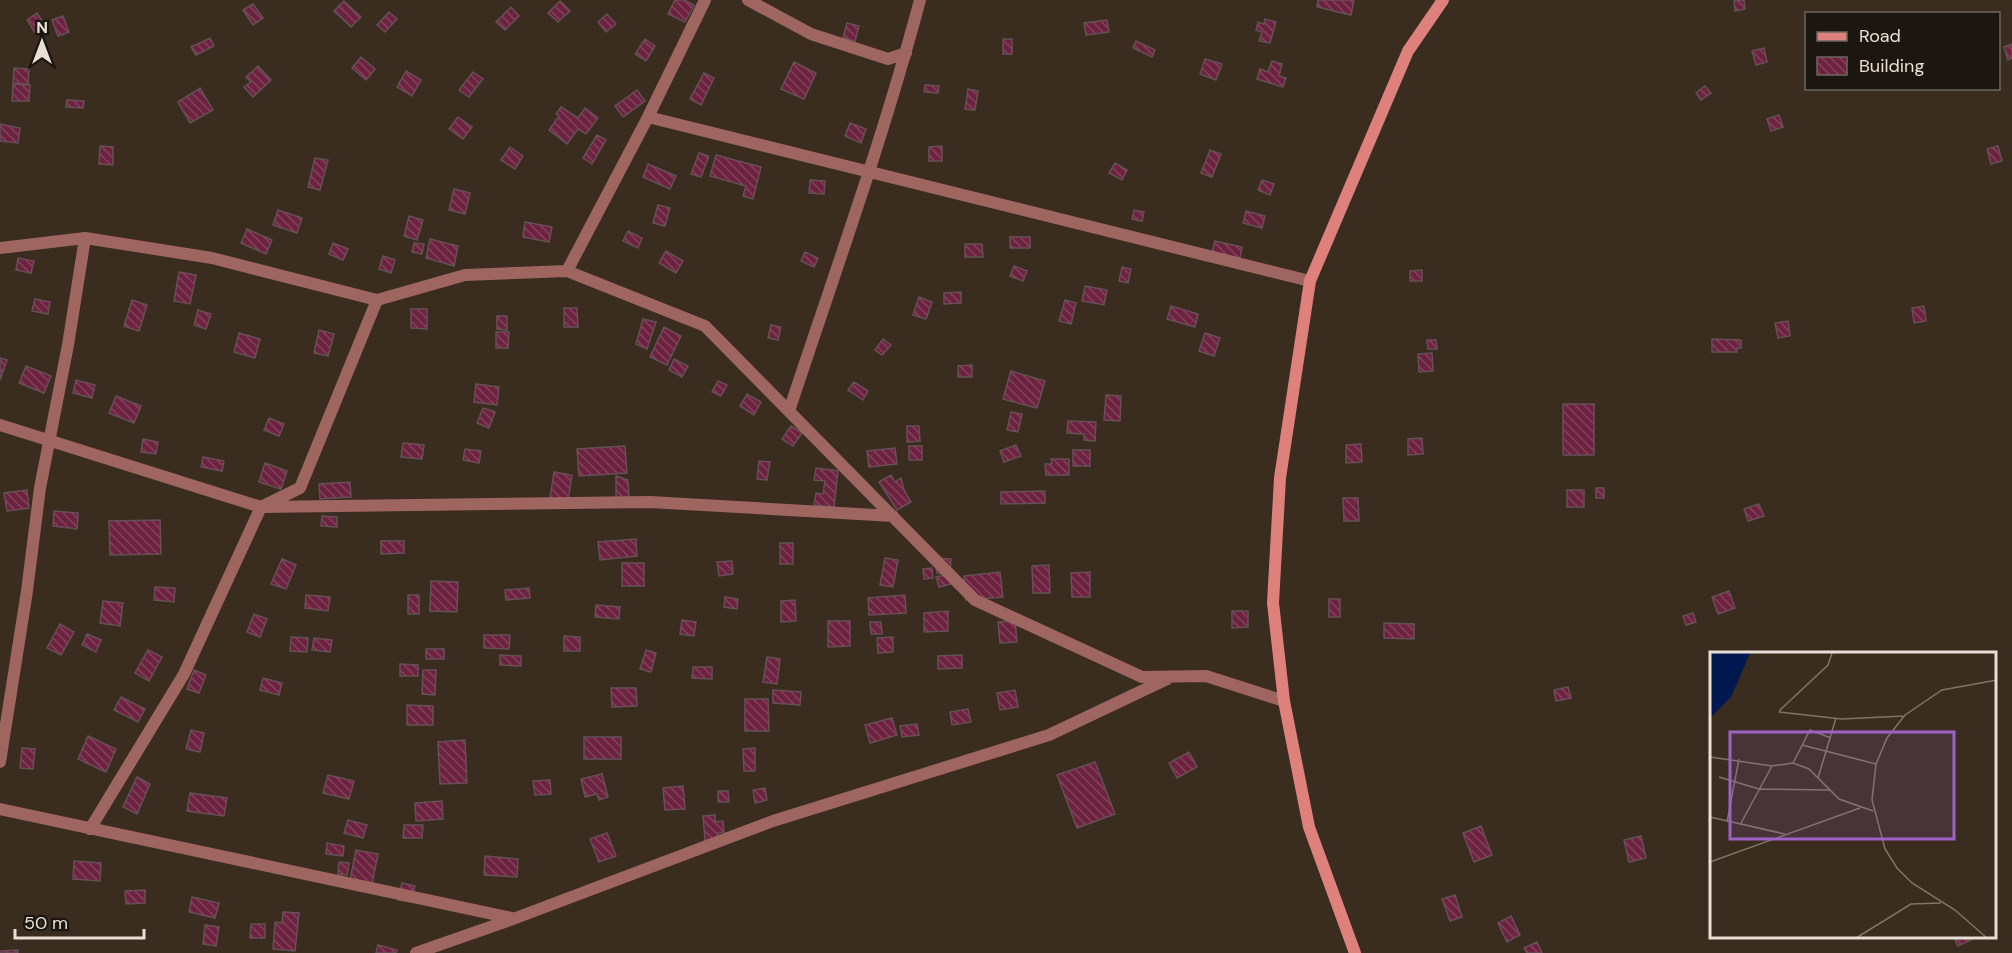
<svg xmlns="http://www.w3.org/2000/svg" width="2012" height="953" viewBox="0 0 2012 953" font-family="'DM Sans',sans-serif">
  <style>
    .building { fill: url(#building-back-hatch); stroke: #665056; stroke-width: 1.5 }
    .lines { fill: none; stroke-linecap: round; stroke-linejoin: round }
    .street { stroke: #9f6561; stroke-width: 12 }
    .secondary { stroke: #de817c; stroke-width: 12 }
    .inset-road { fill: none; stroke: #807468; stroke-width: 1.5 }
    .view { fill: #9c62c6; fill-opacity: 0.15; stroke: #9c62c6; stroke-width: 3 }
    .inset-edge { fill: none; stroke: #e9dfd6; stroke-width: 3 }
  </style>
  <defs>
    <pattern id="building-back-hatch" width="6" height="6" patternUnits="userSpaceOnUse" patternTransform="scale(1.5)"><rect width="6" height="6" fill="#6d2240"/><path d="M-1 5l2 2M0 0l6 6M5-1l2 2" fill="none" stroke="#82425b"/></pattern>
  </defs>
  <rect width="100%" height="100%" fill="#3a2c1e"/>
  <path class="building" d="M675 0H684L694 5 685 22 668 14Z
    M1318 0H1354L1351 15 1317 7Z
    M1744 0 1745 9 1735 11 1734 1Z
    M344 1 361 17 351 27 334 11Z
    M560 1 570 11 558 22 548 13Z
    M253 4 263 18 253 25 243 10Z
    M511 7 519 16 505 30 496 22Z
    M389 12 397 19 385 32 377 25Z
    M37 13 46 27 36 34 27 20Z
    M607 14 616 24 606 32 598 22Z
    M63 16 69 32 58 36 52 20Z
    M1265 19 1276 22 1270 43 1259 41 1262 32 1256 30 1258 22 1264 24Z
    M1107 20 1109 32 1086 35 1084 23Z
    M847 23 859 26 855 41 843 38Z
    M210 38 214 46 196 55 191 47Z
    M645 39 655 46 646 61 635 54Z
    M1003 39H1012V54H1003Z
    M1136 41 1155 50 1152 57 1133 48Z
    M2012 44V58L2008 60 2004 47Z
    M1764 48 1767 62 1756 65 1752 51Z
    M361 57 375 69 366 80 352 68Z
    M1205 59 1222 64 1216 80 1200 74Z
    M1272 61 1282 64 1279 76 1286 78 1283 87 1257 79 1260 69 1268 72Z
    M794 62 816 73 804 99 781 89Z
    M258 66 271 80 253 97 244 87 251 82 246 77Z
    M14 68 29 69 28 84 13 83Z
    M406 71 421 80 412 96 397 87Z
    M473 72 483 79 469 97 459 90Z
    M704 73 714 78 701 105 690 99Z
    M13 84 30 85 29 101H12Z
    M925 85 939 86 938 93 924 92Z
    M1705 86 1711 93 1701 100 1696 93Z
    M200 88 213 110 190 123 178 102Z
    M968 89 978 91 975 110 965 109Z
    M637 90 645 101 623 117 615 106Z
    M67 100 84 101 83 108 66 107Z
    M561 107 578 118 585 108 598 118 586 134 578 129 567 144 549 130 559 116 556 114Z
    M1779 115 1783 127 1771 131 1767 119Z
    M458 117 472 127 463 139 449 129Z
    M850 123 866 129 861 143 845 136Z
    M0 124 20 128 18 143 0 141Z
    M597 135 606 140 592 164 583 158Z
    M100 146 113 147V165L99 164Z
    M942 146V161H929V147Z
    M1998 146 2002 161 1991 164 1987 149Z
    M510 147 523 156 515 169 501 160Z
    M1210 150 1221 154 1212 177 1201 173Z
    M699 153 709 156 701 177 691 174Z
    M716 155 761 167 753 199 743 196 746 186 710 176Z
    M315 158 328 160 320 190 308 187Z
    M1115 163 1127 170 1122 180 1109 173Z
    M648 164 676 176 670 189 643 177Z
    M810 180 825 181 824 194 809 193Z
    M1262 180 1274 184 1270 195 1258 190Z
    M454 189 470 193 465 214 449 210Z
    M658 205 670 208 665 226 653 223Z
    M278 210 302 218 297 233 273 225Z
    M1134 210 1144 212 1142 221 1132 219Z
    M1246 211 1265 216 1262 228 1243 223Z
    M409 216 423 220 417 240 404 236Z
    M525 222 552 227 549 242 523 237Z
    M247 229 272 240 266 254 241 243Z
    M628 231 642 238 638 248 623 241Z
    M1010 237H1030V248H1010Z
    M430 239 458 246 454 266 426 258Z
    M1215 241 1242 247 1240 259 1212 252Z
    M333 243 348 249 343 260 329 254Z
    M414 243 424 244 422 254 412 252Z
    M965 244H982L983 257H965Z
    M666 251 683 261 676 273 659 263Z
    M805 252 818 258 814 267 801 261Z
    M383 256 395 260 391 273 379 269Z
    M18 258 34 261 31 273 16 270Z
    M1014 266 1027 271 1023 281 1010 276Z
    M1122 267 1131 269 1128 283 1119 281Z
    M1422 270V281H1410V271Z
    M179 272 196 275 190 304 174 301Z
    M1085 286 1107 290 1104 305 1082 301Z
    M961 292V303L944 304V293Z
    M919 297 932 302 926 319 913 315Z
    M35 299 50 302 48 314 32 311Z
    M132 300 147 305 139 331 124 326Z
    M1065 300 1076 303 1071 324 1059 321Z
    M1171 306 1198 314 1195 327 1167 319Z
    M1924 306 1926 321 1914 323 1912 308Z
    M564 308H577L578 327H564Z
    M411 309H427V329L411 328Z
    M198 310 211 314 206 329 194 325Z
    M497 316H507V330L497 329Z
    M643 319 656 322 647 349 636 344Z
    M1788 321 1790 336 1778 338 1775 323Z
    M771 325 781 327 778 340 768 338Z
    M664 327 681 336 667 365 650 357Z
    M319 330 334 334 328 356 314 353Z
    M496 332H509L508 348H496Z
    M239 333 260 339 255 358 234 352Z
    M1205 333 1220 338 1214 356 1199 351Z
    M883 339 891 345 882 355 875 350Z
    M1712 339 1741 340V348H1737V352H1712Z
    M1427 340H1436L1437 349H1428Z
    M1432 353 1433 371 1419 372 1418 354Z
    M0 358 7 360 0 380Z
    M674 359 688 366 682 377 669 370Z
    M972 365V377H958V366Z
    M26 366 51 376 44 393 19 383Z
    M1011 371 1045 381 1037 408 1003 399Z
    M76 380 95 385 92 398 73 393Z
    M718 381 727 385 721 396 712 392Z
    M854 382 868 391 863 400 848 390Z
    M476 384 499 387 497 405 474 402Z
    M747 394 761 402 754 415 740 406Z
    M1106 395 1121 396 1120 421 1104 420Z
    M116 396 141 406 134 423 109 413Z
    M1563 404H1594V455H1563Z
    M483 408 495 412 489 428 477 423Z
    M1011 412 1022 414 1018 432 1007 430Z
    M269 418 284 424 279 436 264 430Z
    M1068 421 1096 422 1095 441 1084 440V434L1067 433Z
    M791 426 802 433 793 446 782 439Z
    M907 426H919L920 441 907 442Z
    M1422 438 1423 454 1408 455V439Z
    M143 439 158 442 156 454 141 452Z
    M403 443 424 445 422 459 401 457Z
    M1361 444 1362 462 1346 463V445Z
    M1016 445 1021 456 1004 462 1000 451Z
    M625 446 627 473 579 476 577 449Z
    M909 446H922V460H909Z
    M895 448 897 464 869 467 867 451Z
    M465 449 481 451 479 463 463 460Z
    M1073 450H1090V466H1073Z
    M203 457 224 461 222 471 201 467Z
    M1051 459H1069V475H1046L1045 464H1052Z
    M759 461 770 462 767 480 757 479Z
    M265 463 287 471 281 489 259 482Z
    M816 468 838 471 834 507 814 505 816 493 823 494 825 481 814 480Z
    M554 472 572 475 568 501 550 498Z
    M891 475 895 482 901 478 904 490 911 502 897 510 879 482Z
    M616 476 628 480 629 497 616 498Z
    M350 482 351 497 320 499 319 484Z
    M1596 488H1604V498H1596Z
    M27 490 29 508 7 511 4 493Z
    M1567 490H1584V507H1567Z
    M1045 491V503L1001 504V492Z
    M1343 498H1358L1359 521H1344Z
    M1759 504 1764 516 1748 521 1744 509Z
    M54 511 78 513 77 529 53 526Z
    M322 516 337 517V527L321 526Z
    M160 520 161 554 110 555 109 521Z
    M636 539 637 556 600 560 598 542Z
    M381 541H404V553L381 554Z
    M780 543H793V564H780Z
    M885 558 898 560 893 587 880 585Z
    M934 558 951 559 950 574 937 573Z
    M282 559 296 565 286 589 271 584Z
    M732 561 733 574 719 576 717 562Z
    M622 563H644V586H622Z
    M1049 565 1050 593H1033L1032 566Z
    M932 568 933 578 924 579 923 569Z
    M1000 572 1003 597 966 600 964 576Z
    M1090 572V597H1072L1071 573Z
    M950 574 958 582 939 587 936 577Z
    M431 581 458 582 457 612 430 611Z
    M155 587 175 588 174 602 154 600Z
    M529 588 530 598 506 600 505 590Z
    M1729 591 1735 608 1718 614 1712 597Z
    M306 595 330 597 328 611 305 608Z
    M408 595H419V614H408Z
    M905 595 906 613 869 615 868 598Z
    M725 597 738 599 737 609 724 607Z
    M1329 599H1340V617H1329Z
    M795 600 796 621 781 622V601Z
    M103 601 123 603 120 626 100 623Z
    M596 605 620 607 619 619 595 617Z
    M948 611V631L924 632V613Z
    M1232 611H1248V627L1232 628Z
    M1693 613 1696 622 1686 625 1683 616Z
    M254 614 267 619 260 637 247 632Z
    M682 620 696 622 694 636 680 634Z
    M828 621H850V646L828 647Z
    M1015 621 1017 642 1000 643 998 622Z
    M870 622H881L882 634H871Z
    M1384 623 1414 624V639L1384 638Z
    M60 624 74 632 61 655 47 648Z
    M87 634 101 640 96 652 82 645Z
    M484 635H510L509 649 484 648Z
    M564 636 580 637V651H564Z
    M291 637 308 638 307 652 290 651Z
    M893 637V652L878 653 877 638Z
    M314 638 332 640 330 652 312 650Z
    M426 649H444V659H426Z
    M148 650 162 657 149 681 135 673Z
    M646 650 656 653 651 672 640 669Z
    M500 655 521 656V666L500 665Z
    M962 655V668L938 669V656Z
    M767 657 780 659 777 684 763 682Z
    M400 664 418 665V676H400Z
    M693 667H712V679L692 678Z
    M194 670 206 675 199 693 187 689Z
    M423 670H436L435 695 422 694Z
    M263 678 282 683 279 695 260 690Z
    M1568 687 1571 698 1556 701 1554 690Z
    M611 688H636L637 706 612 707Z
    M773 690 801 692 800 705 773 703Z
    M1015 690 1018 707 1000 710 997 693Z
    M121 697 145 709 138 722 114 710Z
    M745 699H768L769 731H745Z
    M407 705 433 706V725H407Z
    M968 709 971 722 952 725 950 712Z
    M892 718 897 735 870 743 865 725Z
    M917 724 919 735 902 737 900 726Z
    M191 730 204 733 200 752 186 749Z
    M88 736 116 749 106 772 78 759Z
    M584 737H621V759H584Z
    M465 740 467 783 440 784 438 742Z
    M22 748 35 749 33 769 20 768Z
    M755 748V771H744L743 749Z
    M1189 752 1197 767 1177 778 1169 763Z
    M1095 762 1115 814 1077 828 1057 775Z
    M602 774 608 797 599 800 597 794 585 797 581 779Z
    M328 775 354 781 349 799 323 793Z
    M137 777 150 784 137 814 123 807Z
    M550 780 551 794 535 795 533 781Z
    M683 786 685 809 665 810 663 788Z
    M765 788 767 800 755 803 753 790Z
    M718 791H728L729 802H718Z
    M190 793 227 798 224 816 187 811Z
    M442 801 443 819 416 821 415 803Z
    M715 815V822L723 821 724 832 718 833 719 839 705 840 703 816Z
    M348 820 367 825 363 838 344 833Z
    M404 825H423L422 838H403Z
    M1481 826 1492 855 1474 862 1463 833Z
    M607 833 616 856 599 862 590 839Z
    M1641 836 1646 858 1629 862 1624 840Z
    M327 843 344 846 343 856 326 854Z
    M356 850 378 854 371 889 349 885Z
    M485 856 518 859 517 877 484 875Z
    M74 861 101 863 100 881 73 879Z
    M339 862 349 863 347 875 338 874Z
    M402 883 415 886 411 902 398 900Z
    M145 890V903L126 904 125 891Z
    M1455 895 1462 917 1450 921 1442 899Z
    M192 897 219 903 215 918 189 912Z
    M283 912 299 913 295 951 273 949 275 922 282 923Z
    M1511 916 1520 935 1507 942 1498 923Z
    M251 924H265V938H250Z
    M205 925 219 927 216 946 203 944Z
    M1953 936H1969L1971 940 1958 946Z
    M1537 942 1542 953H1527L1524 948Z
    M378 945 397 950 396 953H376Z
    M18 950V953H0V951Z"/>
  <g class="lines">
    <path class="street" d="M748 0 811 34 888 59 906 53
      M648 117 1310 281
      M0 248 85 238 212 258 377 300 465 275 567 271 705 326 975 600 1142 677 1206 676 1284 701
      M567 271 648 117 705 0
      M789 411C834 275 883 139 920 0
      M0 425 261 507 650 502 893 516
      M0 762 27 591 40 488 68 345 85 238
      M0 809 512 918
      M90 829 184 674 261 507 300 488 377 300
      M416 953 513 919 773 821 1049 735 1167 679"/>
    <path class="secondary" d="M1355 953 1309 827 1284 701 1273 603 1280 478 1310 281 1408 51 1443 0"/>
  </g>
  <g transform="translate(1710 652)">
    <rect width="286" height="286" fill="#3a2c1e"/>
    <path d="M0 1H40L21 45 0 66Z" fill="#00174f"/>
    <path class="inset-road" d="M69 59 118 13 122 1M69 60 132 67 193 64M92 93 166 112M0 105 62 114 83 111 99 117 129 147 163 159M83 111 100 78 121 86M9 125 49 137 120 138M108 126 126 66M0 165 75 182M17 170 29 107M30 173 62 114M0 210 150 156M146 286 201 252 231 251M277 286 245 258 202 231 187 216 175 197 162 148 166 112 177 86 195 63 232 38 287 28"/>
    <path class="view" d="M20 80H244V187H20Z"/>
    <rect width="286" height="286" class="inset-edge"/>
  </g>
  <rect x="1805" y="12" width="195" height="78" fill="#1c1610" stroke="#6e665f" stroke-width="1.5"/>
  <rect x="1817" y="32" width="30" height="9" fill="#de817c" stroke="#6e665f" stroke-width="1.5"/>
  <text x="1859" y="42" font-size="18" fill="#e9dfd6">Road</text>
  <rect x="1817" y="57" width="30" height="18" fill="url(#building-back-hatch)" stroke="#6e665f" stroke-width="1.5"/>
  <text x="1859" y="72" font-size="18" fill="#e9dfd6">Building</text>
  <g transform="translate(42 42)" stroke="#1c1610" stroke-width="4.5" paint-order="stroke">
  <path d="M0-4.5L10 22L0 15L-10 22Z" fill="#e9dfd6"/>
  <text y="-9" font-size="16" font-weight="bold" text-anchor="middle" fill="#e9dfd6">N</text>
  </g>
  <path d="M15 929v9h129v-9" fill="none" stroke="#e9dfd6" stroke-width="3"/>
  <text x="24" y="929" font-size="18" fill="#e9dfd6" stroke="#1c1610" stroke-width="4.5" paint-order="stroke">50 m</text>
</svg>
